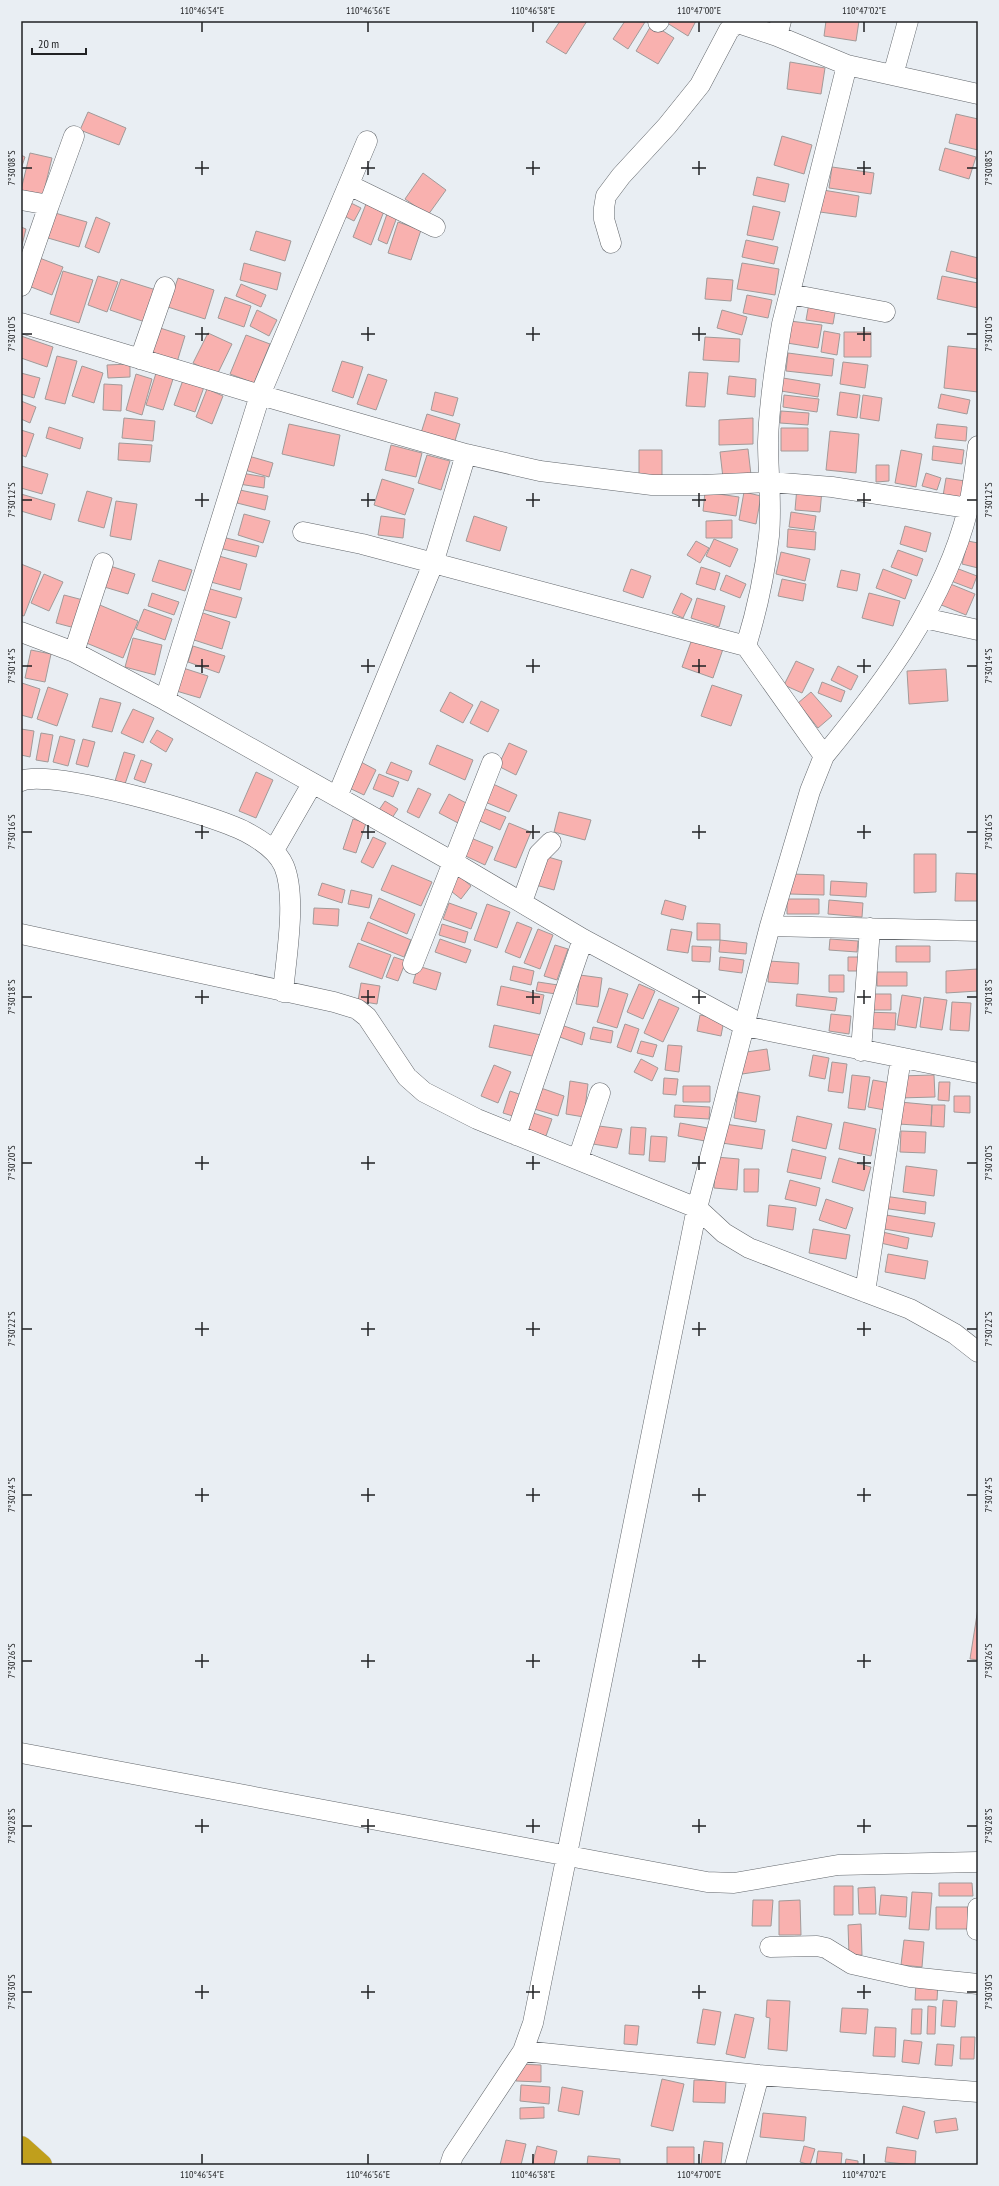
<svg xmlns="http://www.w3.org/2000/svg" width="999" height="2186" viewBox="0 0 999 2186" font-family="'PT Sans Narrow',sans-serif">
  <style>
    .building { fill: #f9b1af; stroke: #a19a99 }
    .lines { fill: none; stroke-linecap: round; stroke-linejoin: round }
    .minor-casing { stroke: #62666b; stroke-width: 21 }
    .highway-casing { stroke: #cacaca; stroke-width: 23 }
    .minor { stroke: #fff; stroke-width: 20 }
    .highway { stroke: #c09f1c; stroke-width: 22 }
    .ticks { fill: none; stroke: #212224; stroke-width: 1.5 }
    .neatline { fill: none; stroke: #212224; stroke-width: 1.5 }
    .ticks-label { font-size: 10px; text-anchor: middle; fill: #212224 }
  </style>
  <rect width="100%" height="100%" fill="#e9eef3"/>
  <path class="building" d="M560 21H587L566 54 546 42Z
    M625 21 645 22 628 49 613 39Z
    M664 21H696L688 36Z
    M826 21H859L856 41 824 36Z
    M652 24 674 38 658 64 636 51Z
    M790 62 825 68 821 94 787 89Z
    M88 112 126 128 119 145 80 130Z
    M956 114 978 119V150L949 143Z
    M782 136 812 145 804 174 774 165Z
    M945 148 976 157 969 179 939 170Z
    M30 153 52 158 43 195 21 190Z
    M21 155 25 157 21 169Z
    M832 167 874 173 871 194 829 188Z
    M423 173 446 190 428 215 405 199Z
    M757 177 789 184 785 202 753 195Z
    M823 190 859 196 856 217 820 212Z
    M351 203 361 208 354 221 344 216Z
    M366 204 384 211 371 245 353 237Z
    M753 206 780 212 773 240 747 235Z
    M55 213 87 222 79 247 48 238Z
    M387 214 397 217 387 244 378 240Z
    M96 217 110 223 99 253 85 247Z
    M398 222 421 230 411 260 388 253Z
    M21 227 26 229 21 249Z
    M256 231 291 241 285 261 250 250Z
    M746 240 778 247 774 264 742 257Z
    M951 251 978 258V279L946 271Z
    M37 257 63 267 52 295 26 285Z
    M244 263 281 273 277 290 240 280Z
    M742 263 779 269 775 295 737 289Z
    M63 271 93 280 79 323 50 314Z
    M98 276 118 282 107 312 88 305Z
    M942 276 978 283V308L937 299Z
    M178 278 214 290 205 319 168 307Z
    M707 278 733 280 731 301 705 299Z
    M121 279 156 290 145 322 110 310Z
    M241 284 266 295 261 307 236 296Z
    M747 295 772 300 768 318 743 313Z
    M225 297 251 306 244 327 218 318Z
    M809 303 836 307 833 324 806 320Z
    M257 310 277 320 269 336 250 326Z
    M722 310 747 317 742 335 717 328Z
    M790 321 822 325 818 348 787 343Z
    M154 326 185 336 177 362 145 353Z
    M824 331 840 334 837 355 821 352Z
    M844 332H871V357H844Z
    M208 333 232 344 217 375 193 363Z
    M246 335 270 344 254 383 230 374Z
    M21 336 53 347 47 367 21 358Z
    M705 337 740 339 739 362 703 360Z
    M948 346 978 349V392L944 388Z
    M788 353 834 359 832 376 786 371Z
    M57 356 77 361 65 404 45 399Z
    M342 361 363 367 353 398 332 391Z
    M843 362 868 365 865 388 840 384Z
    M130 364V377L108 378 107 365Z
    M82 366 103 373 94 403 72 396Z
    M157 370 174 376 163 410 146 405Z
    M689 372 708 373 705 407 686 406Z
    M21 373 40 378 34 398 21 394Z
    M136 374 152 379 142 415 126 410Z
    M368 374 387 380 376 410 357 404Z
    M729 376 756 379 755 397 727 394Z
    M783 378 820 384 818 397 781 391Z
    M183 380 204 387 195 412 174 405Z
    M104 384 122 385 121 411 103 410Z
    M207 389 223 396 212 424 196 417Z
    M435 392 458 398 453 416 431 410Z
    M840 392 860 395 857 418 837 415Z
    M941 394 970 400 967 414 938 408Z
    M784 395 819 399 817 412 783 407Z
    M863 395 882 398 879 421 860 418Z
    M21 401 36 407 30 423 21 419Z
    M781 411 809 413 808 425 780 423Z
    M427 414 460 424 454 444 421 433Z
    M124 418 155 421 153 441 122 438Z
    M753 418V444L719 445V420Z
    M289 424 340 435 334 466 282 454Z
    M937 424 967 427 966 441 935 438Z
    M49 427 83 438 80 449 46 438Z
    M781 428H808V451H781Z
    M21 430 34 434 26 457 21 455Z
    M830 431 859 434 856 473 826 470Z
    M119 443 152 445 150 462 118 460Z
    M391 445 422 453 416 477 385 470Z
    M933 446 964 450 962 464 932 460Z
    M748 449 751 475 723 478 720 452Z
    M639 450H662V478H639Z
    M901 450 922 454 916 487 895 483Z
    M245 455 273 463 269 477 241 469Z
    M427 455 450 461 441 490 418 483Z
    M876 465H889V481L876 482Z
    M21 466 48 474 42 494 21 488Z
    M241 473 265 477 264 488 239 484Z
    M926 473 941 478 937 490 922 486Z
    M946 478 965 481 962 499 943 496Z
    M382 479 414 489 405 515 374 505Z
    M797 487 822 490 820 512 795 510Z
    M240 490 268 496 265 510 237 503Z
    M87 491 112 498 104 528 78 521Z
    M705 492 739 497 736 516 703 511Z
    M744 492 761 496 756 524 739 520Z
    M21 494 55 504 51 520 21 511Z
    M116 501 137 504 131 540 110 536Z
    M791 512 816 516 814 530 789 527Z
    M244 514 270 521 263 543 238 535Z
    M381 516 405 519 403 538 378 535Z
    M474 516 507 527 500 551 466 541Z
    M732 520V538H706V521Z
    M905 526 931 533 926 552 900 544Z
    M788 529 816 532 815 550 787 547Z
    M222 537 259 546 256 557 219 548Z
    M714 539 738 549 730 567 706 556Z
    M696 541 709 548 700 563 687 555Z
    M968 541 978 543V568L962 564Z
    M898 550 923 559 917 576 891 567Z
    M781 552 810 559 805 581 776 574Z
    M219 556 247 564 240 590 211 582Z
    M159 560 192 570 185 591 152 581Z
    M21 564 41 572 24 616 21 615Z
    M107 565 135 574 128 594 101 586Z
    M701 567 720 573 715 590 696 584Z
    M956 568 977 576 972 589 951 581Z
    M631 569 651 576 643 598 623 591Z
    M883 569 912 580 905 599 876 588Z
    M841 570 860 574 857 591 837 587Z
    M44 574 63 582 49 611 31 603Z
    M726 575 746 584 740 598 720 590Z
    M782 579 806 584 803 601 778 596Z
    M948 583 975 594 966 615 939 604Z
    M207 588 242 598 236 618 201 609Z
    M152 593 179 602 174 615 148 606Z
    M681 593 692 599 683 618 672 613Z
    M869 593 900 601 893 626 862 618Z
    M64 595 83 600 75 628 56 623Z
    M697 598 725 606 719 627 691 618Z
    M95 603 138 621 123 658 79 640Z
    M144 609 172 619 165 640 136 629Z
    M200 612 230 622 222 649 191 639Z
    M133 638 162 645 155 675 125 667Z
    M692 639 723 649 713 678 682 667Z
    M193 646 225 656 219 673 188 662Z
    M31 650 51 654 45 682 25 678Z
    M796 661 814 669 802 693 784 685Z
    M838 666 858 676 851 690 831 680Z
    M180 667 208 676 200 698 173 690Z
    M946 669 948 701 909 704 907 671Z
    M822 682 845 691 841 702 818 693Z
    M22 683 40 689 32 718 21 715Z
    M712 685 742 695 731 726 701 716Z
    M48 687 68 694 57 726 37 719Z
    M450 692 473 705 463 723 440 711Z
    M811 692 832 716 818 728 798 703Z
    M100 698 121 703 112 732 92 727Z
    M481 701 499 710 488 732 470 723Z
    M133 709 154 718 143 743 121 733Z
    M21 729 34 731 30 757 21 755Z
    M157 730 173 739 166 752 150 742Z
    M41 733 53 735 48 762 36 760Z
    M60 736 75 740 68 766 53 762Z
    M83 739 95 742 88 767 76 764Z
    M509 743 527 751 516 775 498 766Z
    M437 745 473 760 465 780 429 764Z
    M124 752 135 755 125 784 115 781Z
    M141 760 152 764 145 783 134 779Z
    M359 761 376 770 364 795 347 787Z
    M391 762 412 771 408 781 386 773Z
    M256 772 273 780 256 818 239 811Z
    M379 774 399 782 393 797 373 789Z
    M493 784 517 795 509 812 485 802Z
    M418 788 431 794 419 818 407 812Z
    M449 794 468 804 458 823 439 813Z
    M385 801 398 809 392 818 379 810Z
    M478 806 506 817 500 830 473 818Z
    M559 812 591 820 585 840 554 832Z
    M353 819 366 823 356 853 343 849Z
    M509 823 531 832 516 868 494 860Z
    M466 836 493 847 485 865 459 853Z
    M373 837 386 843 373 868 361 862Z
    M914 854H936V892L914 893Z
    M541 855 562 861 554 890 532 884Z
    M392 865 432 882 421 906 381 890Z
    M956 873 978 874V901H955Z
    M790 874 824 875V895L790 894Z
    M458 875 471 886 461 899 447 888Z
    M831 881 867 883 866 897 830 895Z
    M322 883 345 890 342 903 318 895Z
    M351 890 372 895 369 908 348 904Z
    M379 898 415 914 407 934 370 918Z
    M787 899H819V914H787Z
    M665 900 686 906 683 920 661 914Z
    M829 900 863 903 862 917 828 914Z
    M449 903 477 913 471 929 443 919Z
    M487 904 510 912 497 948 474 940Z
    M314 908 339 909 338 926 313 924Z
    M368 922 411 940 404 957 361 940Z
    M517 922 532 928 520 958 505 952Z
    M697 923 720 924V940H697Z
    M442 924 468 932 465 943 439 935Z
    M538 929 553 935 540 969 524 963Z
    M671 929 692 932 688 953 667 950Z
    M440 939 471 950 466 963 435 952Z
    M830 939 858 941 857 952 829 950Z
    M720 940 747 943 746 954 719 952Z
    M358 943 391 955 382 979 349 967Z
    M555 945 568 949 557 980 544 976Z
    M692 946 711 947 710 962 692 961Z
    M896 946H930V962H896Z
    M394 957 406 961 398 981 386 977Z
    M720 957 744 960 742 973 719 970Z
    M848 957H863V971H848Z
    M769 961 799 963 798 984 768 982Z
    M418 966 441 973 436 990 413 983Z
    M513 966 534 971 531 985 510 980Z
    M978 969V991L946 993V971Z
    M877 972H907V986H877Z
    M580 975 602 978 598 1007 576 1004Z
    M829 975H844V992H829Z
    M538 982 558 985 556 994 536 991Z
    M361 983 380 986 377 1004 358 1001Z
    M639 984 655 991 643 1019 627 1012Z
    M501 986 544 995 540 1014 497 1005Z
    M609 988 628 994 617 1028 597 1022Z
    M797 994 837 998 835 1011 796 1006Z
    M872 994H891V1010H872Z
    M902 995 921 998 916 1028 897 1025Z
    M924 997 947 1000 942 1030 920 1027Z
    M659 999 679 1008 663 1042 644 1033Z
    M952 1002 971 1003 969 1031 950 1030Z
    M865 1012 896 1013 895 1030 865 1028Z
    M831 1014 851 1016 849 1034 829 1031Z
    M700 1015 724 1020 721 1036 697 1031Z
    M625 1024 639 1029 631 1052 617 1047Z
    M494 1025 541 1035 537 1057 489 1047Z
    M561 1025 585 1033 582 1045 557 1036Z
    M593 1027 613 1031 611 1043 590 1039Z
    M641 1041 657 1045 653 1057 637 1053Z
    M668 1045 682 1046 679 1072 665 1070Z
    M767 1049 770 1070 742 1074 740 1053Z
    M813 1055 829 1058 825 1079 809 1076Z
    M641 1059 658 1068 652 1081 634 1072Z
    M832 1062 847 1064 843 1093 828 1091Z
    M494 1065 511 1072 498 1103 481 1096Z
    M852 1075 870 1077 865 1110 848 1108Z
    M934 1075 935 1097 899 1098V1076Z
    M664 1078 678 1079 676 1095 663 1094Z
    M873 1080 890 1083 885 1110 868 1107Z
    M570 1081 588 1084 584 1117 566 1114Z
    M939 1082H950L949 1101 938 1100Z
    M683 1086H710V1102H683Z
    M538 1087 564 1096 558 1116 531 1108Z
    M510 1091 522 1095 516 1117 503 1113Z
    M738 1092 760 1096 756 1122 734 1118Z
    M954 1096H970V1113L954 1112Z
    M900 1102 932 1105 931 1126 898 1124Z
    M675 1105 710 1107 709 1119 674 1117Z
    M932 1105H945L944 1127 931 1126Z
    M530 1112 552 1119 546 1136 524 1128Z
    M797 1116 832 1124 826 1149 792 1141Z
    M844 1122 876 1129 871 1156 839 1149Z
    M680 1123 708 1128 705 1141 678 1136Z
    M725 1124 765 1130 762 1149 722 1143Z
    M591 1125 622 1129 617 1148 587 1143Z
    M631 1127 646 1128 644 1155 629 1154Z
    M901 1131 926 1132 925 1153 900 1152Z
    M651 1136 667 1137 665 1162 649 1161Z
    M792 1149 826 1157 821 1179 787 1172Z
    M716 1157 739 1159 737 1190 714 1188Z
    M839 1158 871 1167 864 1191 832 1182Z
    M906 1166 937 1170 934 1196 903 1192Z
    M744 1169H759L758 1192H744Z
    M790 1180 820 1188 816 1206 785 1199Z
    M884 1196 926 1202 925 1214 882 1208Z
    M826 1199 853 1208 846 1229 819 1220Z
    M769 1205 796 1208 793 1230 767 1226Z
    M886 1215 935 1223 932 1237 884 1229Z
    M813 1229 850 1235 846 1259 809 1253Z
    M878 1231 909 1238 907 1249 876 1242Z
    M888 1254 928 1261 925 1279 885 1272Z
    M978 1608V1660L970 1659Z
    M939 1883H972L973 1896H939Z
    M834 1886H853V1915H834Z
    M875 1887 876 1914H859L858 1888Z
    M912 1892 932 1893 929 1930 909 1929Z
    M881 1895 907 1897 906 1917 879 1915Z
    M753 1900H773L771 1926H752Z
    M800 1900 801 1935H779V1901Z
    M936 1907H968V1929H936Z
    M861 1924 862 1955H849L848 1925Z
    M904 1940 924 1942 922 1967 901 1965Z
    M916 1983H938L937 2000H915Z
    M767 2000 790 2001 787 2051 768 2049 770 2018 766 2017Z
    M943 2000 957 2001 955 2027 941 2026Z
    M928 2006 936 2007 935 2034H927Z
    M842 2008 868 2009 866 2034 840 2032Z
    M703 2009 721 2012 715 2045 697 2043Z
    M912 2009H922L921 2034H911Z
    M735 2014 754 2018 745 2058 726 2054Z
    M625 2025 639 2026 637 2045 624 2044Z
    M875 2027 896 2028 895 2057 873 2056Z
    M961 2037H975L974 2059H960Z
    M904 2040 922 2042 919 2064 902 2062Z
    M937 2044 954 2045 952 2066 935 2065Z
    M516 2064 541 2065V2082L516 2081Z
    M662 2079 684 2084 673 2131 651 2126Z
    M694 2080 726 2081 725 2103 693 2102Z
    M521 2085 550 2087 549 2104 520 2101Z
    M562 2087 583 2091 579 2115 558 2111Z
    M903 2106 925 2112 918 2139 896 2133Z
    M544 2107V2118L520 2119V2108Z
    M763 2113 806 2117 804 2141 760 2137Z
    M956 2118 958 2130 936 2133 934 2121Z
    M506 2140 526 2144 521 2165H500Z
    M704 2141 723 2143 721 2165H701Z
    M537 2146 557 2151 554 2165H532Z
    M804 2146 815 2149 810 2165 800 2162Z
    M667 2147H694V2165H667Z
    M887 2147 916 2151 915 2165 885 2162Z
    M818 2151 842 2153 841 2165H816Z
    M588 2156 620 2159V2165H587Z
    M846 2159 858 2161V2165H845Z"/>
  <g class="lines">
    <defs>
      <path id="minor" d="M658 22 659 21
        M847 65 978 94
        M893 75 908 21
        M349 185 435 227
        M21 200 49 205 21 286
        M49 205 74 136
        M611 243 604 219V208L606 196 621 176 667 126 700 85 729 30 735 25 741 24 777 36
        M790 294 885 312
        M21 323 260 395 466 454 540 471 652 485H702L770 482 832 487 968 508
        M140 359 165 287
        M303 532 362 544 746 646 824 756C884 683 945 602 968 509 973 488 975 467 978 446
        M924 618 978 630
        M21 632 74 652 165 700 453 862 583 939 745 1026 978 1073
        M746 646C757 610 765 573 769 536 772 505 768 473 768 442 769 402 775 364 782 324L847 65 777 36 781 21
        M74 652 103 563
        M165 700 260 395 367 141
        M21 781C51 768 214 815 246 832 261 840 277 850 284 866 297 897 286 958 283 992
        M337 797 433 564 466 454
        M274 850 312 784
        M522 902 539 854 551 842
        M770 926 810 791 824 756
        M21 934 334 1002 357 1009 367 1017 407 1077 424 1092 477 1119 697 1208 724 1233 749 1248 910 1309 955 1334 978 1352
        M413 964 492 763
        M861 1051 870 928
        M516 1135 583 939
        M578 1159 600 1093
        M865 1292 901 1058
        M21 1753 707 1882 734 1883 838 1865 978 1862
        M977 1930 978 1908
        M770 1947 817 1946 826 1948 852 1964 910 1977 978 1984
        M523 2051 759 2075 978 2092
        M450 2165 453 2156 523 2051 533 2023 697 1208 770 926 978 931
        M735 2165 759 2075"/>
      <path id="highway" d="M21 2147 41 2165"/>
    </defs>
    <use href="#minor" class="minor-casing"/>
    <use href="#highway" class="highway-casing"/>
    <use href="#minor" class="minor"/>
    <use href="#highway" class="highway"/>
  </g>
  <path class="ticks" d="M202 22V32M368 22V32M533 22V32M699 22V32M864 22V32M202 161V175M368 161V175M533 161V175M699 161V175M864 161V175M22 168H32M195 168H209M361 168H375M526 168H540M692 168H706M857 168H871M967 168H977M202 327V341M368 327V341M533 327V341M699 327V341M864 327V341M22 334H32M195 334H209M361 334H375M526 334H540M692 334H706M857 334H871M967 334H977M202 493V507M368 493V507M533 493V507M699 493V507M864 493V507M22 500H32M195 500H209M361 500H375M526 500H540M692 500H706M857 500H871M967 500H977M202 659V673M368 659V673M533 659V673M699 659V673M864 659V673M22 666H32M195 666H209M361 666H375M526 666H540M692 666H706M857 666H871M967 666H977M202 825V839M368 825V839M533 825V839M699 825V839M864 825V839M22 832H32M195 832H209M361 832H375M526 832H540M692 832H706M857 832H871M967 832H977M202 990V1004M368 990V1004M533 990V1004M699 990V1004M864 990V1004M22 997H32M195 997H209M361 997H375M526 997H540M692 997H706M857 997H871M967 997H977M202 1156V1170M368 1156V1170M533 1156V1170M699 1156V1170M864 1156V1170M22 1163H32M195 1163H209M361 1163H375M526 1163H540M692 1163H706M857 1163H871M967 1163H977M202 1322V1336M368 1322V1336M533 1322V1336M699 1322V1336M864 1322V1336M22 1329H32M195 1329H209M361 1329H375M526 1329H540M692 1329H706M857 1329H871M967 1329H977M202 1488V1502M368 1488V1502M533 1488V1502M699 1488V1502M864 1488V1502M22 1495H32M195 1495H209M361 1495H375M526 1495H540M692 1495H706M857 1495H871M967 1495H977M202 1654V1668M368 1654V1668M533 1654V1668M699 1654V1668M864 1654V1668M22 1661H32M195 1661H209M361 1661H375M526 1661H540M692 1661H706M857 1661H871M967 1661H977M202 1819V1833M368 1819V1833M533 1819V1833M699 1819V1833M864 1819V1833M22 1826H32M195 1826H209M361 1826H375M526 1826H540M692 1826H706M857 1826H871M967 1826H977M202 1985V1999M368 1985V1999M533 1985V1999M699 1985V1999M864 1985V1999M22 1992H32M195 1992H209M361 1992H375M526 1992H540M692 1992H706M857 1992H871M967 1992H977M202 2154V2164M368 2154V2164M533 2154V2164M699 2154V2164M864 2154V2164"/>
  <rect width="999" height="2186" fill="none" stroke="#e9eef3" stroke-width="44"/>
  <path d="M32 48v6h54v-6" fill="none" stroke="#212224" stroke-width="2"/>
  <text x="38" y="48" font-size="12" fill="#212224" stroke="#e9eef3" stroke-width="3" paint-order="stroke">20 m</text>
  <rect x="22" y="22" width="955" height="2142" class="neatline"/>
  <g class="ticks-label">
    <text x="202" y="14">110°46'54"E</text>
    <text x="368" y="14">110°46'56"E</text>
    <text x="533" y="14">110°46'58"E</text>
    <text x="699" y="14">110°47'00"E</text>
    <text x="864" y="14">110°47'02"E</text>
    <text transform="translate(11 168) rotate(-90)" y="4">7°30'08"S</text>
    <text transform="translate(988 168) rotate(-90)" y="4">7°30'08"S</text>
    <text transform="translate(11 334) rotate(-90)" y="4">7°30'10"S</text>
    <text transform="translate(988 334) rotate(-90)" y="4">7°30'10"S</text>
    <text transform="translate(11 500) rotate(-90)" y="4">7°30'12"S</text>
    <text transform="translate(988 500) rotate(-90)" y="4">7°30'12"S</text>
    <text transform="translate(11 666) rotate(-90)" y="4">7°30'14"S</text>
    <text transform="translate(988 666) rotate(-90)" y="4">7°30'14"S</text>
    <text transform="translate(11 832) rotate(-90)" y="4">7°30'16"S</text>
    <text transform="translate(988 832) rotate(-90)" y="4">7°30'16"S</text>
    <text transform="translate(11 997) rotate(-90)" y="4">7°30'18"S</text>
    <text transform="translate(988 997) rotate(-90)" y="4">7°30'18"S</text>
    <text transform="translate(11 1163) rotate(-90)" y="4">7°30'20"S</text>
    <text transform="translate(988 1163) rotate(-90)" y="4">7°30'20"S</text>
    <text transform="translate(11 1329) rotate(-90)" y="4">7°30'22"S</text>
    <text transform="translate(988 1329) rotate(-90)" y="4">7°30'22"S</text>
    <text transform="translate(11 1495) rotate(-90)" y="4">7°30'24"S</text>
    <text transform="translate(988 1495) rotate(-90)" y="4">7°30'24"S</text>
    <text transform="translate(11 1661) rotate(-90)" y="4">7°30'26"S</text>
    <text transform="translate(988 1661) rotate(-90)" y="4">7°30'26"S</text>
    <text transform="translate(11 1826) rotate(-90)" y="4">7°30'28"S</text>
    <text transform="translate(988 1826) rotate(-90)" y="4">7°30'28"S</text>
    <text transform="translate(11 1992) rotate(-90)" y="4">7°30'30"S</text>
    <text transform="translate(988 1992) rotate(-90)" y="4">7°30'30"S</text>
    <text x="202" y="2178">110°46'54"E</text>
    <text x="368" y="2178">110°46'56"E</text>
    <text x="533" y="2178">110°46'58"E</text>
    <text x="699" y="2178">110°47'00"E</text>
    <text x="864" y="2178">110°47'02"E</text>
  </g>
</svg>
